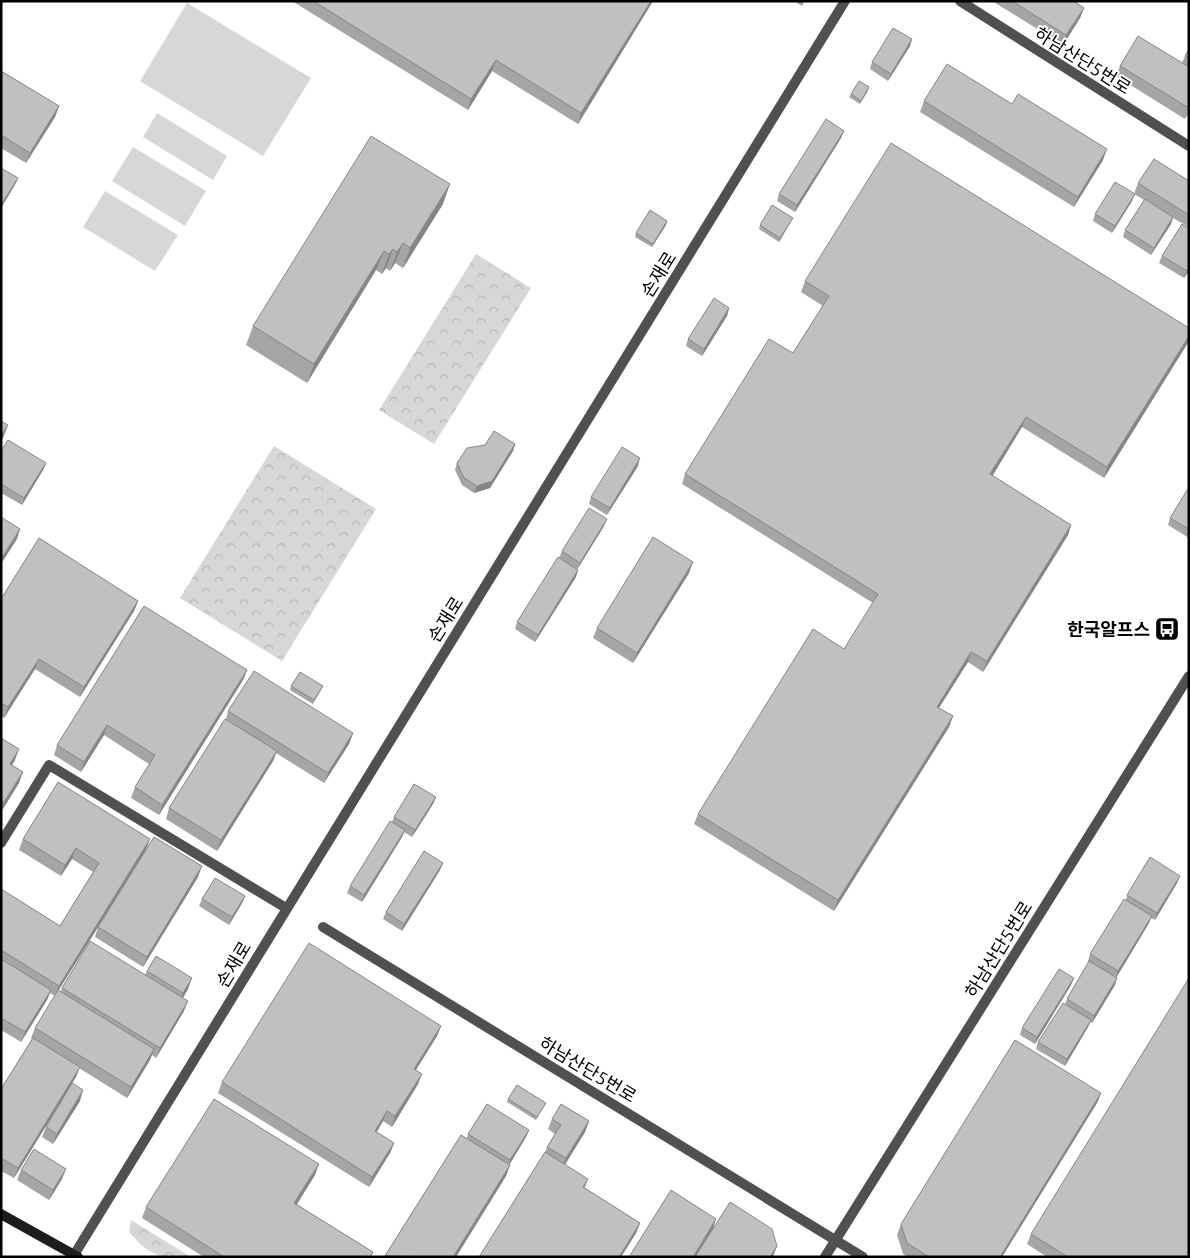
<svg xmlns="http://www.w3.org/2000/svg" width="1190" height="1258" viewBox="0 0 1190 1258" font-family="Ubuntu,'Noto Sans KR',sans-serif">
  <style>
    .grass { fill: #d7d7d7 }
    .forest { fill: url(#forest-crowns) }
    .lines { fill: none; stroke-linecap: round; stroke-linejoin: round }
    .service { stroke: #505050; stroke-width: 10 }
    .minor { stroke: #505050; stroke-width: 10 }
    .tertiary { stroke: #505050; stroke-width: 10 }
    .secondary { stroke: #1d1d1d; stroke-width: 10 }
    .wall { fill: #a5a5a5 }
    .shaded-wall { fill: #868686 }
    .building { fill: #c0c0c0; stroke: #868686 }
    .labels { text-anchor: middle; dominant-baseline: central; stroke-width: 4; stroke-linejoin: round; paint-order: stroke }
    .street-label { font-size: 18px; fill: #000; stroke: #fff }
    .poi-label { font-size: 18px; font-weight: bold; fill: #000; stroke: #fff; text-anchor: end }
  </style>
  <defs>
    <pattern id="forest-crowns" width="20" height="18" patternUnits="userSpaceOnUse" patternTransform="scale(1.25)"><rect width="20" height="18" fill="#d7d7d7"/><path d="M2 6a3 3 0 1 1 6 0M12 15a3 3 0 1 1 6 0" fill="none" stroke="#b7b7b7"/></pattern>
  </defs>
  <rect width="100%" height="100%" fill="#fff"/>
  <path class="grass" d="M187 3 311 78 263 156 140 81Z
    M157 113 227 156 213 180 143 137Z
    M133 147 206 191 185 226 112 181Z
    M105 191 178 235 155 271 83 227Z"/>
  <path class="forest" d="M476 254 531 288 434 444 379 410Z
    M274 446 376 509 282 661 180 598Z
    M131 1220 191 1257C158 1257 152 1258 129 1232Z"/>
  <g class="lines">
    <path class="service" d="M1 843 49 765 286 908"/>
    <path class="minor" d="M960 1 1189 146
      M323 927 863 1257
      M74 1255 845 1"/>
    <path class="tertiary" d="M825 1257 1189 676"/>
    <path class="secondary" d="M1 1214 78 1257"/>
  </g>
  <path class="wall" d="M292 1H653L578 124 492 71 468 110Z
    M794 1H805L802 6Z
    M992 1H1074L1084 8 1080 18 1063 45Z
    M912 39 910 46 888 81 870 69 872 62Z
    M1189 49V113L1185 119 1116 76 1120 66 1182 63 1185 56Z
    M1 71 59 106 55 117 26 163 1 148Z
    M869 87 868 91 860 104 849 97 851 94Z
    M924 101 1012 104 1103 160 1074 207 920 112Z
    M844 131 841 138 795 212 777 201 779 194Z
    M1189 181V227L1173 218 1171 224 1151 255 1123 237 1125 230 1144 200 1134 194 1138 183Z
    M1132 201 1112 233 1093 221 1095 214Z
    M443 204 403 268 395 263 390 271 386 268 382 274 376 270 307 383 246 345 253 326Z
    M793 218 779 242 759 229 760 225Z
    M666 225 652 247 635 237 636 233Z
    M1162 256 1189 271 1184 278 1159 263Z
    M805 281 1189 328V341L1104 478 1022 427 992 475 1071 525 1068 535 983 672 968 662 939 708 953 716 949 727 834 911 694 824 698 814 844 649 873 603 682 484 685 474 793 353 823 306 801 292Z
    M729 308 727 316 702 356 686 346 688 339Z
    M515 444 513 451 490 488 474 493 462 485 455 470 457 463Z
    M1 451 46 463 43 470 22 505 1 493Z
    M638 466 607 515 589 504 591 497Z
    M1189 487V538L1168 525 1170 518Z
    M604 526 577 569 576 577 535 642 515 629 517 622 559 558 562 551Z
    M689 573 633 663 593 638 597 628Z
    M1 599 138 601 134 611 80 697 35 669 4 718 1 716Z
    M247 670 243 680 159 815 131 798 135 787 149 764 104 735 81 772 54 755 57 745Z
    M291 686H323L321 690 313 704 290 690Z
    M228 711 353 733 349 744 324 783 276 753 273 761 217 851 166 819 169 808 226 719Z
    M1 738 15 760 12 765 19 783 1 812Z
    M436 797 433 804 412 837 404 832 402 837 362 902 347 893 350 886 392 822 394 817Z
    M23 839 146 849 198 877 143 967 95 937 98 927 135 868 55 996 50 993 47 1000 21 1042 1 1030V889L60 926 93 872 72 859 61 876 19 850Z
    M443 863 440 870 402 931 383 919 386 912Z
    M1177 883 1155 920 1151 918 1149 923 1116 978 1115 985 1092 1023 1090 1022 1088 1027 1065 1066 1036 1049 1038 1042 1065 1004 1067 999 1089 962 1088 961 1090 954 1126 900 1127 895Z
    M245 896 242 903 229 925 199 906 202 899Z
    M147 971 188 989 183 998 184 1011 156 1058 152 1055 150 1060 127 1098 79 1068 76 1077 72 1083 80 1101 53 1144 42 1137 46 1127 67 1092 14 1178 1 1171V1089L32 1039 31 1038 35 1028 61 992 62 988 145 975Z
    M1074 978 1071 985 1035 1044 1020 1035 1022 1028Z
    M441 1026 437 1036 416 1070 418 1084 392 1127 383 1121 377 1132 394 1143 390 1153 369 1187 218 1093 222 1082Z
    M1101 1093 1097 1103 1002 1257H908L903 1254 897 1235 901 1224Z
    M508 1099 544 1106 536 1120 507 1102Z
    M561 1104 589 1121 585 1132 565 1165 588 1179 585 1188 640 1223 636 1233 621 1257H479L545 1153 547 1147 555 1134 548 1129 552 1119Z
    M529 1130 526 1137 509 1165H510L506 1176 456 1257H384L461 1135 467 1138 468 1134Z
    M21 1170 62 1179 49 1200 17 1180Z
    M315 1175 296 1204 373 1252 371 1257H204L142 1218 146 1207Z
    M1031 1234 1189 1257H1047L1027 1244Z"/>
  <path class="shaded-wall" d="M651 1H653L578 124 581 113Z
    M1084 8 1080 18 1063 45 1066 35Z
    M912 39 910 46 888 81 891 74Z
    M496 60 492 71 468 110 471 99Z
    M59 106 55 117 26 163 30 153Z
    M844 131 841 138 795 212 797 205Z
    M1107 149 1103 160 1074 207 1078 197Z
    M18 178 15 185 1 208V205Z
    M450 184 443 204 403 268 410 248Z
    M1135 194 1132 201 1112 233 1115 226Z
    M1173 217 1171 224 1151 255 1154 248Z
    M793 218 791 221 779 242 780 238Z
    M667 221 666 225 652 247 653 244Z
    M403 243 395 263 390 271 397 252Z
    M393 249 386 268 382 274 389 254Z
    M384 251 376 270 307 383 314 364Z
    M1189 268V271L1184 278 1187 271Z
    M729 308 727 316 702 356 704 349Z
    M1189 336V341L1104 478 1107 467Z
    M1026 417 1022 427 987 485 990 474Z
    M8 425 3 438 1 441V435Z
    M515 444 513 451 490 488 474 493 477 486Z
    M640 458 638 466 607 515 610 508Z
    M46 463 43 470 22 505 24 498Z
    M607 519 604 526 577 570 580 563Z
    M1071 525 1068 535 983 672 987 661Z
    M20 529 17 539 1 564V559Z
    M693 562 689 573 633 663 637 653Z
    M578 570 576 577 535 642 538 635Z
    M138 601 134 611 80 697 84 687Z
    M971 652 968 662 933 717 937 707Z
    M39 659 35 669 4 718 8 707Z
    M247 670 243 680 159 815 162 805Z
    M953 716 949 727 834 911 838 900Z
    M107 725 104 735 81 772 84 762Z
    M353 733 349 744 324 783 328 773Z
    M19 749 15 760 6 775 10 764Z
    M277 751 273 761 217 851 221 840Z
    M23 772 19 783 1 812 4 802Z
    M436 797 433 804 412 837 415 830Z
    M405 830 402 837 362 902 364 895Z
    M150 839 146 850 55 996 59 986Z
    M76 848 72 859 61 876 65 865Z
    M443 863 440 870 402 931 404 924Z
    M202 866 198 877 143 967 147 957Z
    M1180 876 1177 883 1155 920 1157 913Z
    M245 896 242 903 229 925 232 917Z
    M1152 916 1149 923 1116 978 1118 971Z
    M192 978 188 989 179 1004 183 993Z
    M1074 978 1071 985 1035 1044 1037 1037Z
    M1117 978 1115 985 1092 1023 1094 1016Z
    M51 990 47 1000 21 1042 25 1032Z
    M188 1001 184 1011 156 1058 160 1048Z
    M1091 1020 1088 1027 1065 1066 1067 1059Z
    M441 1026 437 1036 410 1079 414 1069Z
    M154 1049 150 1060 127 1098 131 1087Z
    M80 1067 76 1077 14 1178 18 1168Z
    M422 1074 418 1084 392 1127 395 1116Z
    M83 1090 80 1101 53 1144 57 1134Z
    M1101 1093 1097 1103 1002 1257H1000Z
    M387 1111 383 1121 371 1141 375 1131Z
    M589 1121 585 1132 562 1169 566 1158Z
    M529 1130 526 1137 508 1167 510 1160Z
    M394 1143 390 1153 369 1187 372 1177Z
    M319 1164 315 1175 291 1214 294 1203Z
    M510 1165 506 1176 456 1257H453Z
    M66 1169 62 1179 49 1200 53 1190Z
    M716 1219 713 1229 695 1257H693Z
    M640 1223 636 1233 621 1257H619Z
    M777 1246 773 1257H770Z"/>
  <path class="building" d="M313 1H651L581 113 496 60 471 99Z
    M1012 1H1073L1084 8 1066 35Z
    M893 28 912 39 891 74 872 62Z
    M1138 36 1189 67V108L1120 66Z
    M1189 49V58L1185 56Z
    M947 64 1012 104 1018 94 1107 149 1078 197 924 101Z
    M1 71 59 106 30 153 1 135Z
    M859 81 869 87 861 101 851 94Z
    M826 119 844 131 797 205 779 194Z
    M371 136 450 184 410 248 403 243 397 252 393 249 389 254 384 251 314 364 253 326Z
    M891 143 1189 328V336L1107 467 1026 417 990 474 1071 525 987 661 971 652 937 707 953 716 838 900 698 814 813 629 844 649 878 594 685 474 769 339 793 353 829 296 805 281Z
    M1154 159 1189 181V215L1138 183Z
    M1 168 18 178 1 205Z
    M1115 182 1135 194 1115 226 1095 214Z
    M1145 199 1173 217 1154 248 1125 230Z
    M772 205 793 218 780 238 760 225Z
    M650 210 667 221 653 244 636 233Z
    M1182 224 1189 228V268L1187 271 1162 256Z
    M714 298 729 308 704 349 688 339Z
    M1 421 8 425 1 435Z
    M494 431 515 444 492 481 477 486 464 478 457 463 467 448 485 445Z
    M8 440 46 463 24 498 1 484V451Z
    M622 447 640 458 610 508 591 497Z
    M1189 487V529L1170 518Z
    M589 508 607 519 580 563 562 551Z
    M1 517 20 529 1 559Z
    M653 537 693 562 637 653 597 628Z
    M39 538 138 601 84 687 39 659 8 707 1 703V599Z
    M558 557 578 570 538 635 517 622Z
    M144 606 247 670 162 805 135 787 155 755 107 725 84 762 57 745Z
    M254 671 353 733 328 773 228 711Z
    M300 672 323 686 314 700 291 686Z
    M225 719 277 751 221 840 169 808Z
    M1 738 19 749 10 764 23 772 4 802 1 800Z
    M58 782 150 839 59 986 1 950V889L60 926 99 863 76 848 65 865 23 839Z
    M414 784 436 797 415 830 394 817Z
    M390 821 405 830 364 895 350 886Z
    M154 837 202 866 147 957 98 927Z
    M424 851 443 863 404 924 386 912Z
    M1150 857 1180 876 1157 913 1127 895Z
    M215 878 245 896 232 917 202 899Z
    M1124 899 1152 916 1118 971 1090 954Z
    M90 941 188 1001 160 1048 62 988Z
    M309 943 441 1026 414 1069 422 1074 395 1116 387 1111 375 1131 394 1143 372 1177 222 1082Z
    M156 956 192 978 183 993 147 971Z
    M1 959 51 990 25 1032 1 1018Z
    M1089 961 1117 978 1094 1016 1067 999Z
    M1059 969 1074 978 1037 1037 1022 1028Z
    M1189 978V1257H1068L1031 1234Z
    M58 990 154 1049 131 1087 35 1028Z
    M1063 1003 1091 1020 1067 1059 1038 1042Z
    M33 1038 80 1067 18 1168 1 1158V1089Z
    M1015 1040 1101 1093 1000 1257H929L907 1243 901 1224Z
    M72 1083 83 1090 57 1134 46 1127Z
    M517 1085 546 1103 537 1117 508 1099Z
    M214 1099 319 1164 294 1203 373 1252 370 1257H224L146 1207Z
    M487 1104 529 1130 510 1160 468 1134Z
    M561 1104 589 1121 566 1158 547 1147 561 1125 552 1119Z
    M461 1135 510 1165 453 1257 385 1256Z
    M34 1149 66 1169 53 1190 21 1170Z
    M545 1152 588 1179 583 1187 640 1223 619 1257H479Z
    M671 1190 716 1219 693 1257H629Z
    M730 1202 772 1229 777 1246 770 1257H695Z"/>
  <defs>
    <symbol id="bus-square" viewBox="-11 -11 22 22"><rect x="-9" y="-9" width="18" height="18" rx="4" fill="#000" stroke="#fff"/><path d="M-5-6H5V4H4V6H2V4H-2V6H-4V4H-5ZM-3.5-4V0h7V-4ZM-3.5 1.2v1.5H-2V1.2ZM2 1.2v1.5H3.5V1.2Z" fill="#fff"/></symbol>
  </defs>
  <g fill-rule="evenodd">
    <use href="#bus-square" x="1153" y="615" width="28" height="28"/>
  </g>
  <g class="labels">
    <g class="street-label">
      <text transform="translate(1083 60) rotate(32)">하남산단5번로</text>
      <text transform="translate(658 274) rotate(-58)">손재로</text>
      <text transform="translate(445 619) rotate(-58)">손재로</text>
      <text transform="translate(998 949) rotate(-58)">하남산단5번로</text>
      <text transform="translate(233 964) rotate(-59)">손재로</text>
      <text transform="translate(588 1069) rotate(31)">하남산단5번로</text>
    </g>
    <g class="poi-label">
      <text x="1150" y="629">한국알프스</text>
    </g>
  </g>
  <rect width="1190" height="1258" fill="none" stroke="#000000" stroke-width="5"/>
</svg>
